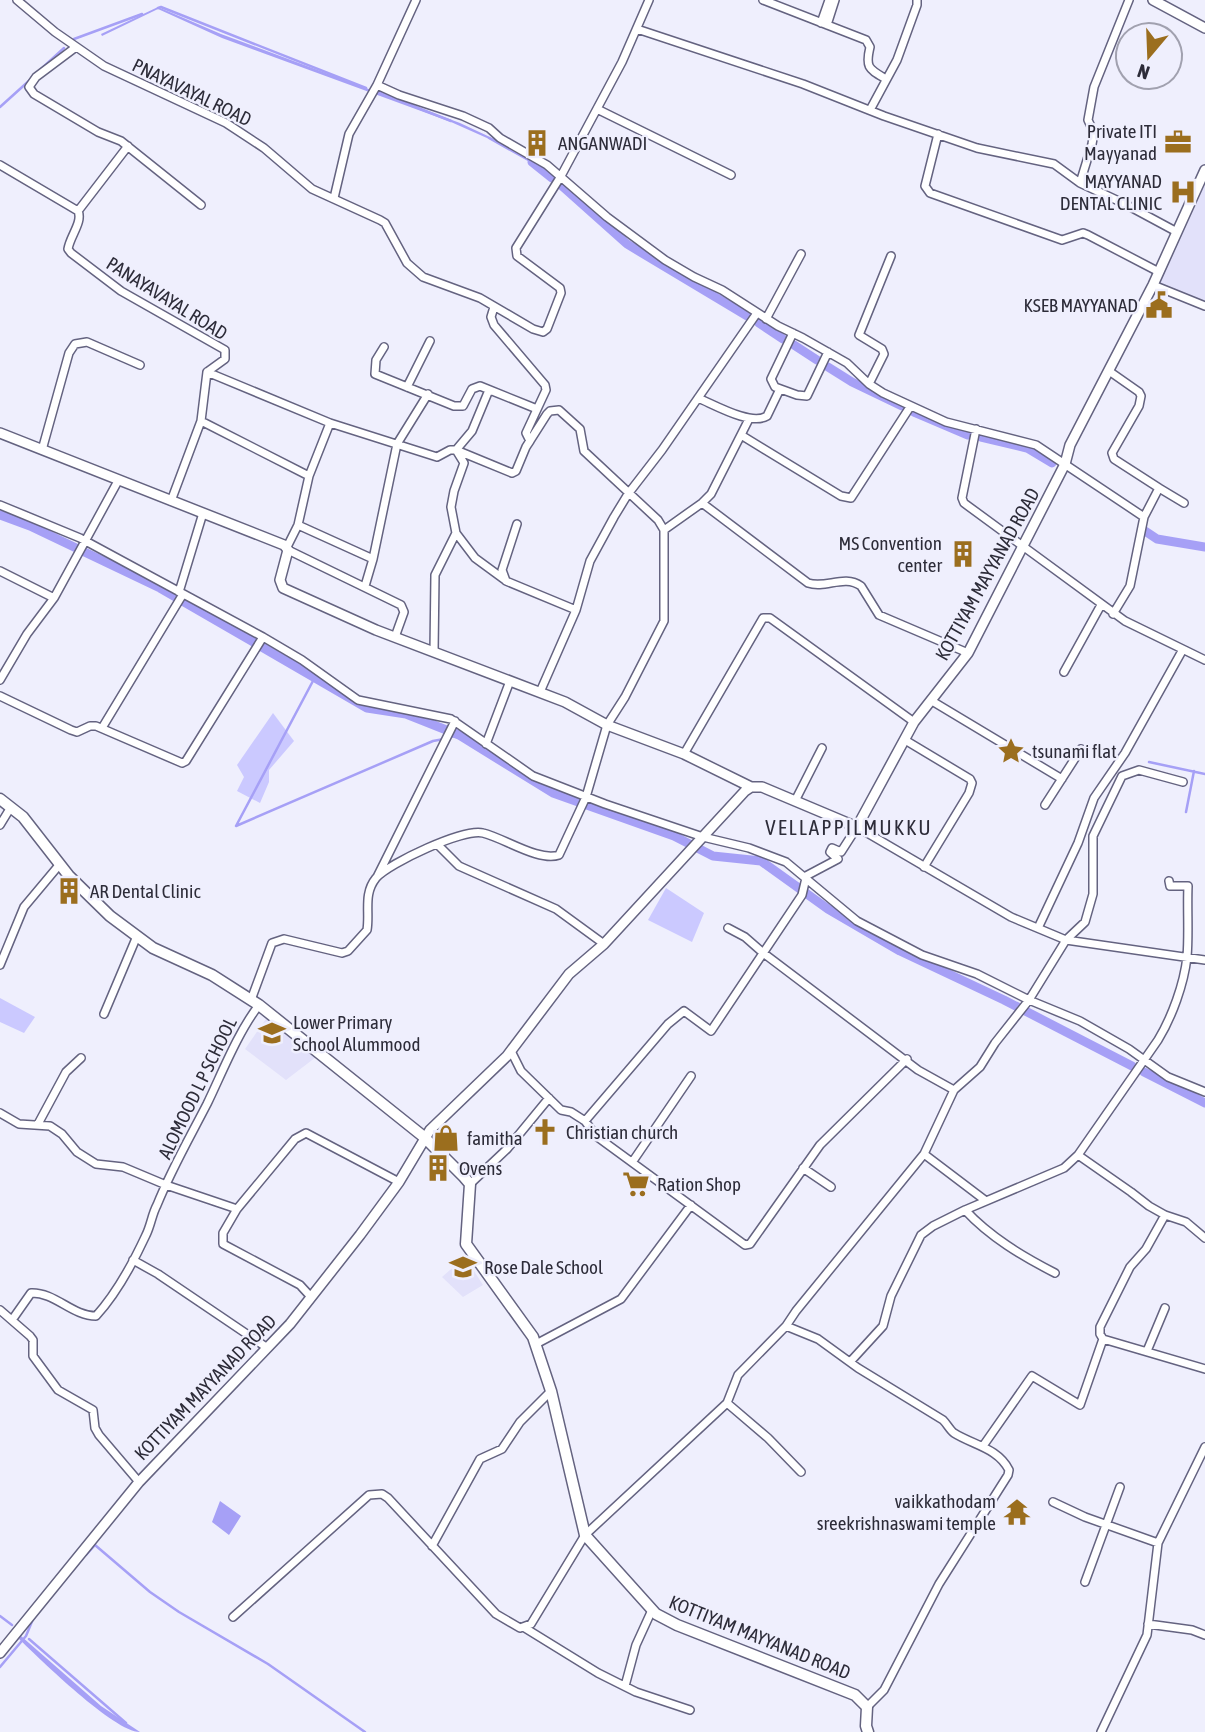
<svg xmlns="http://www.w3.org/2000/svg" width="1205" height="1732" viewBox="0 0 1205 1732" font-family="'Asap Condensed',sans-serif">
  <style>
    .built { fill: #e2e1fa }
    .green { fill: #cbc9ff }
    .water { fill: #a6a0f6 }
    .lines { fill: none; stroke-linecap: round; stroke-linejoin: round }
    .stream { stroke: #a6a0f6; stroke-width: 2.5 }
    .canal { stroke: #a6a0f6; stroke-width: 9 }
    .minor-casing { stroke: #646380; stroke-width: 10 }
    .tertiary-casing { stroke: #646380; stroke-width: 12 }
    .secondary-casing { stroke: #646380; stroke-width: 13 }
    .minor { stroke: #fff; stroke-width: 7 }
    .tertiary { stroke: #fff; stroke-width: 9 }
    .secondary { stroke: #fff; stroke-width: 10 }
    .labels { text-anchor: middle; dominant-baseline: central; stroke-width: 5; stroke-linejoin: round; paint-order: stroke }
    .street-label { font-size: 19px; fill: #2d2c39; stroke: #efeffd }
    .poi-label { font-size: 19px; fill: #2d2c39; stroke: #efeffd; text-anchor: start }
    .neighbourhood-label { font-size: 21px; letter-spacing: 2px; fill: #2d2c39; stroke: #efeffd }
  </style>
  <rect width="100%" height="100%" fill="#efeffd"/>
  <path class="built" d="M1205 179V301L1159 283Z
    M268 1016 316 1057 286 1080 245 1049Z
    M465 1257 483 1285 463 1297 442 1277Z"/>
  <path class="green" d="M273 713 294 741 269 770V782L260 803 237 791 244 777 237 765Z
    M666 888 704 913 692 942 648 920Z
    M0 998 35 1017 24 1033 0 1022Z"/>
  <path class="water" d="M158 7 221 34 460 123 507 145 516 151 451 122 222 38 158 9 102 36 101 34Z
    M220 1501 241 1516 229 1535 212 1522Z
    M21 1636 101 1706 140 1732C114 1732 40 1659 19 1639Z"/>
  <g class="lines">
    <path class="stream" d="M158 8 161 7 366 88
      M74 39 142 14
      M41 69 64 48
      M378 92 451 121
      M0 107 31 79
      M489 138 532 162
      M314 679 236 826 433 741 444 739
      M450 737 459 735
      M1149 762 1205 774
      M1186 812 1194 771
      M86 1555 95 1545 150 1592 179 1612 268 1664 365 1732
      M0 1616 12 1625
      M29 1639 126 1723
      M0 1667 26 1636 33 1619"/>
    <path class="canal" d="M532 162 552 178
      M562 186 627 244 747 316
      M759 323 783 339
      M794 345 817 360
      M828 367 852 382 902 406
      M914 412 968 435
      M981 437 1027 448 1052 463
      M0 515 30 526 160 588 367 708 406 714 459 735 553 793 674 836 713 856 761 861 828 909 900 951 1004 1000 1132 1066
      M1145 531 1157 539 1205 547
      M1144 1072 1205 1103"/>
    <defs>
      <path id="minor" d="M17 0 55 32 104 66 226 123 264 148 312 189 380 220 385 223 407 263 423 277 480 298 533 329 543 332 547 329 561 293 560 288 517 256 516 248 561 176 622 62 649 0
        M763 0 866 40 870 47C865 68 869 69 886 79
        M821 23 829 0
        M827 25 835 0
        M637 29 803 84 884 116 977 148 1054 164 1080 183 1125 204 1177 232
        M76 47 36 77 29 87 34 94 98 132 121 141 201 205
        M377 85 416 0
        M597 109 731 175
        M870 110 897 60 917 5V0
        M938 134 925 186 930 193 1062 240 1083 233 1088 235 1159 272
        M0 165 78 211C83 222 70 236 68 249L71 253 121 291 225 350V359L207 372 201 421 171 501
        M1080 183 1092 144 1094 133 1088 120 1094 87 1129 0
        M334 198 349 134 377 85 399 95 463 116 489 128 500 138 547 165 607 217 665 260 694 277 722 290 778 326 803 338 847 363 869 384 883 393 946 422 1036 445 1144 517
        M78 211 128 146
        M1153 285 1205 306
        M494 307 491 317 494 325 545 385 546 390 526 433 530 441 528 444
        M766 319 801 254
        M793 333 771 379 775 387 797 395 807 396 828 352
        M384 347 376 360 375 374 454 406H463L472 389 480 386 537 409
        M1109 371 1139 392 1141 396 1139 406 1112 453 1114 459 1159 488 1144 517 1130 586 1113 614
        M207 372 330 423 437 457 450 450H456L512 473 516 471 526 447 547 414 550 411 559 410 580 429 584 451 658 520 664 530V621L625 697 607 725 586 797 559 855C539 862 504 838 483 833 464 828 389 863 376 878 363 894 370 912 367 930L348 951 342 953 284 939 272 943 251 1000
        M869 384 884 354 882 349 859 335 891 256
        M407 387 430 341
        M698 398C715 405 751 426 767 416L780 389
        M201 421 309 476
        M976 429 962 498 964 503 1125 621 1205 660
        M741 435 841 496 851 498 910 407
        M42 450 69 353 75 344 87 342 140 365
        M1159 488 1184 503
        M702 503 808 583C826 589 844 574 861 586L879 615 968 653
        M0 505 80 538 263 637 302 660 358 700 451 719 533 776 605 804 703 837 749 848 786 862 857 921 922 955 977 974 1029 1000 1080 1021 1129 1049 1168 1077 1205 1092
        M517 524 502 570 506 581 576 610
        M298 525 373 559
        M664 530 702 503 711 494 749 419
        M456 533 475 558 505 580
        M287 547 298 525 309 476 330 423
        M288 550 401 605 404 612 395 637
        M0 571 54 598
        M365 586 373 559 397 444 428 394
        M179 592 203 513
        M434 652 435 575 456 533 451 507 454 491 464 463 456 450 472 431 489 390
        M1064 672 1101 605
        M0 680 27 634 54 598 118 481
        M540 692 576 610 590 561 614 517 628 494 662 450 757 313
        M0 696 71 730 77 732 90 726H96L182 763 186 761 263 637
        M932 701 1062 779
        M102 728 183 594
        M905 740 970 779 972 783 969 793 924 867
        M486 744 510 681
        M684 754 763 618H770L914 722
        M795 801 822 748
        M1045 805 1081 749
        M0 825 11 807
        M437 844 459 866 556 909 604 944
        M377 877 455 721
        M804 877 838 859 830 852 832 848 841 852 857 827 1011 917 1066 940 1205 960
        M1169 881 1170 886H1188C1187 909 1189 934 1187 957 1184 984 1172 1017 1158 1040L1078 1155 1131 1192 1149 1206 1165 1215 1186 1222 1205 1238
        M728 928 745 937 762 952 918 1070 954 1090
        M1038 928 1078 843 1094 798 1125 753 1182 651
        M0 965 24 907 60 864
        M104 1014 137 936
        M511 1051 521 1071 561 1110 571 1112 585 1121 596 1136 745 1245 750 1244 820 1145 907 1059
        M0 1113 19 1124 50 1126 62 1134 77 1152 96 1164 123 1167 166 1185 237 1209 223 1233V1244L300 1285 311 1297
        M585 1121 668 1024 684 1011 711 1031 802 895 806 878
        M38 1124 66 1072 81 1058
        M924 1154 986 1201
        M633 1161 691 1076
        M803 1168 831 1187
        M470 1184 507 1149 549 1098
        M237 1209 295 1139 306 1133 399 1182
        M965 1210C990 1237 1022 1256 1055 1273
        M133 1260 158 1274 266 1347
        M0 1310 30 1336 33 1340V1356L58 1390 93 1410 95 1428 99 1435 139 1482
        M12 1320 31 1293C55 1292 72 1316 96 1316 117 1293 133 1263 146 1235 151 1225 152 1214 157 1205 171 1170 190 1137 207 1104 222 1073 238 1032 259 1005
        M786 1326 818 1339 858 1368 943 1420C947 1424 950 1430 954 1433 973 1445 998 1448 1009 1470L1008 1475 939 1584 884 1690 867 1707
        M1103 1339 1205 1369
        M536 1344 621 1299 691 1205
        M1147 1351 1165 1308
        M850 1362 883 1326 891 1296 921 1235 933 1226 965 1210 1064 1168 1078 1155
        M727 1403 768 1438 801 1472
        M983 1446 1032 1376 1080 1405 1103 1339 1100 1334V1327L1130 1267 1146 1249 1165 1215
        M1053 1502 1085 1517 1158 1543
        M432 1546 480 1459 502 1449 520 1422 551 1391
        M1085 1582 1120 1487
        M233 1617 369 1495 382 1494 388 1498 496 1614 520 1628 531 1624 585 1535 727 1403 738 1375 786 1326 796 1311 924 1154 954 1090 980 1067 995 1043 1029 1000 1066 940 1085 922 1093 894V836L1122 776 1139 770 1183 782
        M1148 1624 1192 1630 1205 1635
        M525 1628 598 1673 636 1692 690 1710
        M625 1686 636 1645 652 1610
        M1101 1732 1147 1635 1158 1543 1205 1447"/>
      <path id="tertiary" d="M1153 0 1205 28
        M0 433 284 545 288 550 280 580 283 588 376 630 565 702 607 725 684 754 751 787
        M0 1653 139 1482 290 1324 360 1235 399 1182 430 1130 507 1056 569 974 604 944 745 791 751 787H762L857 827 914 722 968 653 1065 464 1070 445 1153 285 1205 170"/>
      <path id="secondary" d="M0 799 23 817 69 876 110 916 153 948 212 975 259 1005 424 1137 464 1177 470 1184 466 1244 533 1337 551 1391 585 1535 656 1614 677 1625 855 1695 867 1707 866 1726 868 1732"/>
    </defs>
    <use href="#minor" class="minor-casing"/>
    <use href="#tertiary" class="tertiary-casing"/>
    <use href="#secondary" class="secondary-casing"/>
    <use href="#minor" class="minor"/>
    <use href="#tertiary" class="tertiary"/>
    <use href="#secondary" class="secondary"/>
  </g>
  <defs>
    <symbol id="office-bare" viewBox="-9 -9 18 18"><path d="M-6-3h4V-5.5h4V-3h4V5H-6ZM-1-4.5V-3h2v-1.5ZM-6 0V1H6V0Z" fill="#9b6e1e" stroke="#efeffd" stroke-width="2.5" paint-order="stroke"/></symbol>
    <symbol id="building-bare" viewBox="-9 -9 18 18"><path d="M-4-6H4V6H1V3H-1V6H-4ZM-2.5-4.3h1.7v1.8h-1.7ZM.8-4.3h1.7v1.8H.8ZM-2.5-1h1.7V.8h-1.7ZM.8-1h1.7V.8H.8Z" fill="#9b6e1e" stroke="#efeffd" stroke-width="2.5" paint-order="stroke"/></symbol>
    <symbol id="hospital-bare" viewBox="-9 -9 18 18"><path d="M-5-5h3v3.5h4V-5h3V5h-3V1.5h-4V5h-3Z" fill="#9b6e1e" stroke="#efeffd" stroke-width="2.5" paint-order="stroke"/></symbol>
    <symbol id="civic-bare" viewBox="-9 -9 18 18"><path d="M-.6-6.5H3V-4.5H.6V-3L4-1V1h2V6H-6V1h2V-1L-.6-3ZM-1.2 2.5V6h2.4V2.5Z" fill="#9b6e1e" stroke="#efeffd" stroke-width="2.5" paint-order="stroke"/></symbol>
    <symbol id="sight-bare" viewBox="-9 -9 18 18"><path d="M0-6L1.8-2.2L6-1.7L2.9 1.2L3.7 5.4L0 3.3L-3.7 5.4L-2.9 1.2L-6-1.7L-1.8-2.2Z" fill="#9b6e1e" stroke="#efeffd" stroke-width="2.5" paint-order="stroke"/></symbol>
    <symbol id="school-bare" viewBox="-9 -9 18 18"><path d="M0-5L7-2L0 1L-7-2ZM-4 1L0 2.5L4 1V4Q0 6-4 4Z" fill="#9b6e1e" stroke="#efeffd" stroke-width="2.5" paint-order="stroke"/></symbol>
    <symbol id="church-bare" viewBox="-9 -9 18 18"><path d="M-1.2-6h2.4v3.5h3.3v2.4h-3.3V6h-2.4V-.1h-3.3v-2.4h3.3Z" fill="#9b6e1e" stroke="#efeffd" stroke-width="2.5" paint-order="stroke"/></symbol>
    <symbol id="shop-bare" viewBox="-9 -9 18 18"><path d="M-5-2.5h2.3a2.7 3.5 0 0 1 5.4 0H5L5.5 6h-11ZM-1.5-2.5h3a1.5 2.3 0 0 0-3 0Z" fill="#9b6e1e" stroke="#efeffd" stroke-width="2.5" paint-order="stroke"/></symbol>
    <symbol id="supermarket-bare" viewBox="-9 -9 18 18"><path d="M-6-5.5h2.5l.6 2H6L4.5 2H-2.5L-4.4-4H-6ZM-1.5 3.2a1.3 1.3 0 1 0 .1 0ZM3 3.2a1.3 1.3 0 1 0 .1 0Z" fill="#9b6e1e" stroke="#efeffd" stroke-width="2.5" paint-order="stroke"/></symbol>
    <symbol id="temple-bare" viewBox="-9 -9 18 18"><path d="M0-6L5-2H3V0L6.5 2.5H4V6H1.5V3h-3V6H-4V2.5H-6.5L-3 0V-2H-5Z" fill="#9b6e1e" stroke="#efeffd" stroke-width="2.5" paint-order="stroke"/></symbol>
  </defs>
  <g fill-rule="evenodd">
    <use href="#office-bare" x="1159" y="123" width="38" height="38"/>
    <use href="#building-bare" x="518" y="124" width="38" height="38"/>
    <use href="#hospital-bare" x="1164" y="173" width="38" height="38"/>
    <use href="#civic-bare" x="1140" y="286" width="38" height="38"/>
    <use href="#building-bare" x="944" y="535" width="38" height="38"/>
    <use href="#sight-bare" x="992" y="732" width="38" height="38"/>
    <use href="#building-bare" x="50" y="872" width="38" height="38"/>
    <use href="#school-bare" x="253" y="1014" width="38" height="38"/>
    <use href="#church-bare" x="526" y="1113" width="38" height="38"/>
    <use href="#shop-bare" x="427" y="1119" width="38" height="38"/>
    <use href="#building-bare" x="419" y="1149" width="38" height="38"/>
    <use href="#supermarket-bare" x="617" y="1165" width="38" height="38"/>
    <use href="#school-bare" x="444" y="1248" width="38" height="38"/>
    <use href="#temple-bare" x="998" y="1493" width="38" height="38"/>
  </g>
  <g class="labels">
    <g class="street-label">
      <text transform="translate(192 92) rotate(26)">PNAYAVAYAL ROAD</text>
      <text transform="translate(167 298) rotate(32)">PANAYAVAYAL ROAD</text>
      <text transform="translate(987 574) rotate(-61)">KOTTIYAM MAYYANAD ROAD</text>
      <text transform="translate(197 1088) rotate(-64)">ALOMOOD L P SCHOOL</text>
      <text transform="translate(205 1387) rotate(-46)">KOTTIYAM MAYYANAD ROAD</text>
      <text transform="translate(760 1637) rotate(22)">KOTTIYAM MAYYANAD ROAD</text>
    </g>
    <g class="poi-label">
      <text x="1157" y="131" text-anchor="end">Private ITI<tspan x="1157" dy="22">Mayyanad</tspan></text>
      <text x="558" y="143">ANGANWADI</text>
      <text x="1162" y="181" text-anchor="end">MAYYANAD<tspan x="1162" dy="22">DENTAL CLINIC</tspan></text>
      <text x="1138" y="305" text-anchor="end">KSEB MAYYANAD</text>
      <text x="942" y="543" text-anchor="end">MS Convention<tspan x="942" dy="22">center</tspan></text>
      <text x="1032" y="751">tsunami flat</text>
      <text x="90" y="891">AR Dental Clinic</text>
      <text x="293" y="1022">Lower Primary<tspan x="293" dy="22">School Alummood</tspan></text>
      <text x="566" y="1132">Christian church</text>
      <text x="467" y="1138">famitha</text>
      <text x="459" y="1168">Ovens</text>
      <text x="657" y="1184">Ration Shop</text>
      <text x="484" y="1267">Rose Dale School</text>
      <text x="996" y="1501" text-anchor="end">vaikkathodam<tspan x="996" dy="22">sreekrishnaswami temple</tspan></text>
    </g>
    <g class="neighbourhood-label">
      <text x="849" y="827">VELLAPPILMUKKU</text>
    </g>
  </g>
  <g transform="translate(1149 56) rotate(199)"><circle r="33" fill="#efeffd" stroke="#a1a1af" stroke-width="2"/>
  <path d="M0-5L12 26L0 18L-12 26Z" fill="#9b6e1e"/>
  <text y="-10" font-size="19" font-weight="bold" text-anchor="middle" fill="#2d2c39">N</text>
  </g>
</svg>
